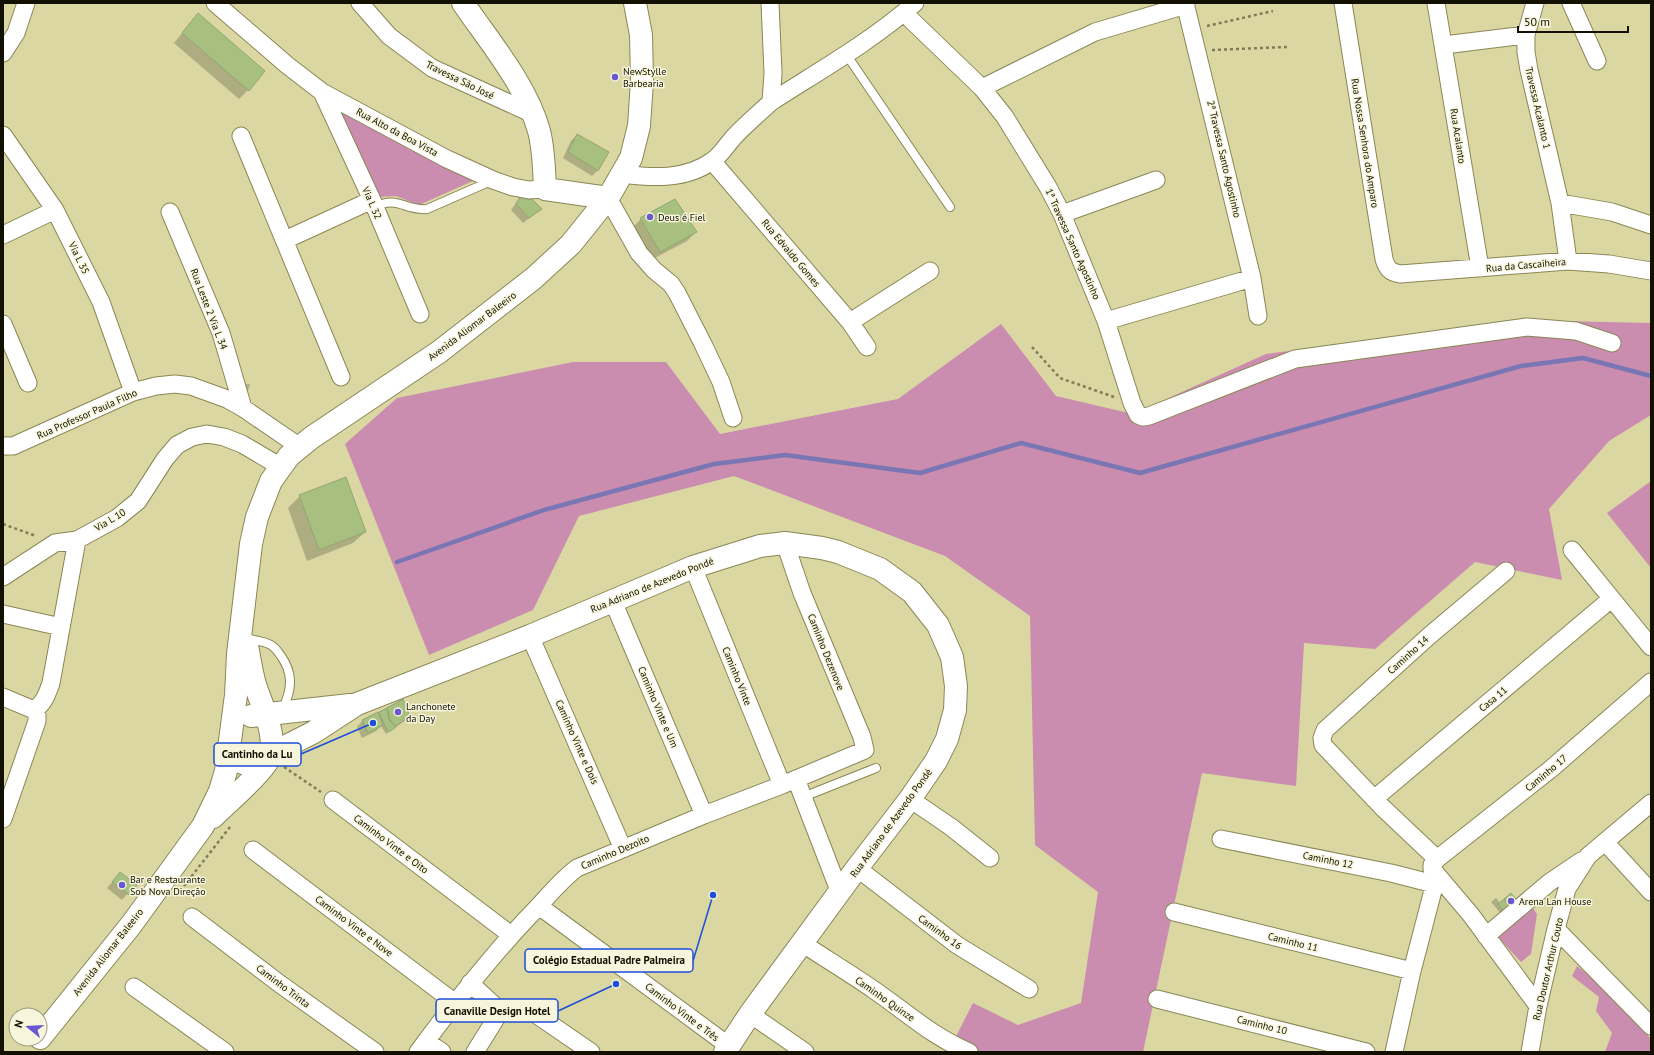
<svg xmlns="http://www.w3.org/2000/svg" width="1654" height="1055" viewBox="0 0 1654 1055" font-family="'PT Sans',sans-serif">
  <style>
    .green { fill: #ca8daf }
    .shadow { fill: #0003 }
    .lines { fill: none; stroke-linecap: round; stroke-linejoin: round }
    .stream { stroke: #7976b3; stroke-width: 4.5 }
    .building { fill: #a8c07f; stroke: #93a475 }
    .lane-casing { stroke: #8a8755; stroke-width: 10 }
    .street-casing { stroke: #8a8755; stroke-width: 19 }
    .secondary-casing { stroke: #8a8755; stroke-width: 24 }
    .path { stroke: #7f7c59; stroke-width: 2.5; stroke-dasharray: 3 3; stroke-linecap: butt }
    .lane { stroke: #fff; stroke-width: 8 }
    .street { stroke: #fff; stroke-width: 17 }
    .secondary { stroke: #fff; stroke-width: 22 }
    .poi-dot { fill: #6857d0; stroke: #f7f6dc; stroke-width: 1.5 }
    .labels { text-anchor: middle; dominant-baseline: central; stroke-width: 3; stroke-linejoin: round; paint-order: stroke }
    .poi-label { font-size: 10px; fill: #121001; stroke: #f7f6dc; text-anchor: start }
    .street-label { font-size: 10px; fill: #121001; stroke: #f7f6dc }
    .leader { fill: none; stroke: #1d4ed8; stroke-width: 1.5 }
    .callout-dot { fill: #1d4ed8; stroke: #f7f6dc; stroke-width: 1.5 }
    .callout { fill: #f7f6dc; stroke: #1d4ed8; stroke-width: 1.5 }
    .callout-label { font-size: 11px; text-anchor: middle; font-weight: bold; fill: #121001 }
  </style>
  <rect width="100%" height="100%" fill="#dad7a2"/>
  <path class="green" d="M338 109 475 180 419 205 396 196 378 197Z
    M1517 320 1651 323V415L1609 441 1549 509 1562 580 1475 562 1375 649 1304 643 1296 786 1202 773 1143 1052H948L973 1003 1018 1025 1081 1003 1098 892 1035 845 1030 616 945 556 734 476 579 516 533 610 429 655 345 444 397 398 573 362H666L720 434 898 399 1001 324 1056 396 1133 414 1266 354Z
    M1651 481V568L1607 513Z
    M1530 904 1537 914 1531 954 1521 962 1496 935Z
    M1577 966 1616 997 1651 1039V1052H1605L1612 1033 1596 1011 1599 997 1572 976Z"/>
  <path class="shadow" d="M190 23 248 90 239 99 174 43Z
    M577 135 607 152 597 171 592 176 563 158 571 141Z
    M521 196 541 209 523 223 511 210Z
    M641 219 696 232 687 241 651 260 632 228Z
    M250 384 246 397 242 385Z
    M300 496 365 532 353 543 307 561 288 508Z
    M388 708 409 717 403 722 386 734 381 726 376 731 362 738 357 727 362 721 377 714 378 715Z
    M120 873 135 885 122 900 107 888Z
    M1511 895 1503 916 1491 902 1496 898 1500 903Z"/>
  <g class="lines">
    <path class="stream" d="M397 562 544 510 714 464 785 455 920 473 1021 443 1140 473 1521 366 1583 358 1651 376"/>
  </g>
  <path class="building" d="M198 13 265 71 249 91 182 33Z
    M577 134 609 152 598 171 568 152Z
    M521 195 528 200 531 198 542 209 529 218 516 204Z
    M675 199 697 232 660 252 640 218Z
    M346 477 366 532 319 550 299 495Z
    M403 699 410 717 395 726 390 720 387 708Z
    M387 708 389 720 396 727 389 732 385 726 379 712Z
    M378 712 383 725 368 733 362 720Z
    M120 872 137 885 129 895 112 882Z
    M1511 893 1519 903 1512 909 1504 899Z
    M1504 899 1512 909 1506 914 1498 904Z"/>
  <g class="lines">
    <defs>
      <path id="lane" d="M846 54 950 207
        M374 207C399 195 404 211 427 209L491 181
        M247 639C255 640 263 641 271 645 276 648 278 652 281 656 293 673 292 688 284 706
        M803 797 876 768"/>
      <path id="street" d="M215 3 287 65 322 92 447 159 493 180 513 187 529 190 545 189
        M360 3 389 36 432 68 533 114
        M1185 3 1252 278 1258 316
        M1343 3 1384 259C1387 269 1390 272 1400 274L1568 261 1609 264 1651 271
        M1436 3 1480 268
        M1535 3 1526 35V52L1529 70 1560 203 1568 261
        M1571 3 1597 61
        M904 13 982 88 1005 117 1048 187 1062 214 1106 321 1132 403 1138 415 1143 417 1149 416 1295 359 1527 327 1576 331 1612 343
        M1444 45 1526 35
        M3 53 16 33 26 3
        M982 88 1095 32 1186 5
        M322 92 372 200 420 314
        M771 102C819 71 872 41 915 3
        M3 135 55 210 101 302 133 392
        M241 136 341 377
        M712 161 850 322 867 347
        M623 174C652 178 686 180 712 161 720 156 726 146 733 138 744 126 758 114 771 102L773 73 770 3
        M608 198 639 253 654 270 671 284 677 293 703 344 721 382 733 418
        M1560 203 1612 212 1651 225
        M170 212 221 333 243 408
        M1062 214 1156 180
        M3 235 55 210
        M285 240 372 200
        M1106 321 1252 278
        M850 322 930 271
        M3 324 28 383
        M3 446H13L133 392 156 386 175 384 191 386 227 399 243 408 300 447
        M1572 550 1651 647
        M693 567 782 785
        M3 577 55 543 77 540 117 518 138 501 165 459 177 445 192 437 207 434 224 437 242 444 281 467
        M612 599 704 815
        M3 614 61 627
        M530 636 623 849
        M3 697 34 710 37 715V721L3 819
        M34 710C44 704 47 694 51 683L77 540
        M796 779 840 893
        M910 799 951 827 990 858
        M1374 799 1611 599
        M333 800 511 935
        M1221 839 1391 873 1434 884
        M1605 842 1651 892
        M253 850 454 1002
        M1437 859 1382 807 1323 745 1322 738 1325 730 1429 636 1506 571
        M857 868 957 945 1029 989
        M539 906 729 1046
        M1174 912 1412 971
        M192 917 280 984 375 1052
        M1556 929 1651 1026
        M1486 936 1550 882 1581 861
        M802 943C826 959 851 974 874 990 906 1012 933 1037 969 1052
        M470 983 496 1007 498 1015 475 1052
        M134 987 225 1052
        M1157 999 1366 1052
        M1538 1006 1471 915 1432 869V865L1437 859 1552 768 1651 682
        M534 1013 591 1052
        M750 1014 805 1052
        M426 1041 442 1052
        M418 1052C455 1002 493 953 536 909 549 895 561 880 577 868L704 815 782 785 865 750 862 737 802 593 785 543
        M1394 1052 1412 971 1437 875
        M1530 1052 1538 1006 1556 929 1567 889 1588 856 1651 803"/>
      <path id="secondary" d="M463 3C489 41 527 86 539 131 544 150 544 170 545 189L608 198
        M251 716 350 705
        M228 752 235 760 243 763 251 764 259 763 269 755 314 732 357 704 530 636 693 567 760 546 785 543 822 548 838 552 880 569 912 592 938 625 952 657 956 686 955 710 947 739 936 761 910 799 857 868 750 1014 725 1052
        M213 817C228 802 256 779 267 762 281 738 260 704 254 681 251 669 249 657 247 645
        M40 1038 131 925 203 826 220 791 226 771 236 695 238 654 251 544 257 517 271 481 289 456 311 438 439 352 534 278 571 244 608 198 631 158 639 126 642 81 641 35 635 3"/>
    </defs>
    <use href="#lane" class="lane-casing"/>
    <use href="#street" class="street-casing"/>
    <use href="#secondary" class="secondary-casing"/>
    <path class="path" d="M1207 26 1273 11
      M1212 50 1287 47
      M1032 347 1060 378 1114 397
      M3 524 36 536
      M284 767 321 792
      M184 886 230 827"/>
    <use href="#lane" class="lane"/>
    <use href="#street" class="street"/>
    <use href="#secondary" class="secondary"/>
  </g>
  <g class="poi-dot">
    <circle cx="615" cy="77" r="4"/>
    <circle cx="650" cy="217" r="4"/>
    <circle cx="398" cy="712" r="4"/>
    <circle cx="122" cy="885" r="4"/>
    <circle cx="1511" cy="901" r="4"/>
  </g>
  <g class="labels">
    <g class="poi-label">
      <text x="623" y="71">NewStylle<tspan x="623" dy="12">Barbearia</tspan></text>
      <text x="658" y="217">Deus é Fiel</text>
      <text x="406" y="706">Lanchonete<tspan x="406" dy="12">da Day</tspan></text>
      <text x="130" y="879">Bar e Restaurante<tspan x="130" dy="12">Sob Nova Direção</tspan></text>
      <text x="1519" y="901">Arena Lan House</text>
    </g>
    <g class="street-label">
      <text transform="translate(460 80) rotate(26)">Travessa São José</text>
      <text transform="translate(1538 108) rotate(77)">Travessa Acalanto 1</text>
      <text transform="translate(397 132) rotate(28)">Rua Alto da Boa Vista</text>
      <text transform="translate(1458 136) rotate(81)">Rua Acalanto</text>
      <text transform="translate(1365 143) rotate(81)">Rua Nossa Senhora do Amparo</text>
      <text transform="translate(1224 159) rotate(77)">2ª Travessa Santo Agostinho</text>
      <text transform="translate(372 203) rotate(66)">Via L 32</text>
      <text transform="translate(1073 244) rotate(66)">1ª Travessa Santo Agostinho</text>
      <text transform="translate(791 253) rotate(50)">Rua Edvaldo Gomes</text>
      <text transform="translate(79 258) rotate(64)">Via L 35</text>
      <text transform="translate(1526 265) rotate(-5)">Rua da Cascaiheira</text>
      <text transform="translate(209 309) rotate(69)">Rua Leste 2 Via L 34</text>
      <text transform="translate(472 326) rotate(-37)">Avenida Aliomar Baleeiro</text>
      <text transform="translate(87 414) rotate(-24)">Rua Professor Paula Filho</text>
      <text transform="translate(110 520) rotate(-31)">Via L 10</text>
      <text transform="translate(652 585) rotate(-22)">Rua Adriano de Azevedo Pondé</text>
      <text transform="translate(826 652) rotate(68)">Caminho Dezenove</text>
      <text transform="translate(1408 655) rotate(-42)">Caminho 14</text>
      <text transform="translate(737 676) rotate(68)">Caminho Vinte</text>
      <text transform="translate(1493 699) rotate(-40)">Casa 11</text>
      <text transform="translate(658 707) rotate(67)">Caminho Vinte e Um</text>
      <text transform="translate(577 742) rotate(66)">Caminho Vinte e Dois</text>
      <text transform="translate(1546 773) rotate(-40)">Caminho 17</text>
      <text transform="translate(891 823) rotate(-54)">Rua Adriano de Azevedo Pondé</text>
      <text transform="translate(391 844) rotate(37)">Caminho Vinte e Oito</text>
      <text transform="translate(615 852) rotate(-23)">Caminho Dezoito</text>
      <text transform="translate(1328 860) rotate(11)">Caminho 12</text>
      <text transform="translate(354 926) rotate(37)">Caminho Vinte e Nove</text>
      <text transform="translate(940 932) rotate(36)">Caminho 16</text>
      <text transform="translate(1293 942) rotate(14)">Caminho 11</text>
      <text transform="translate(108 952) rotate(-52)">Avenida Aliomar Baleeiro</text>
      <text transform="translate(1548 969) rotate(-77)">Rua Doutor Arthur Couto</text>
      <text transform="translate(283 986) rotate(37)">Caminho Trinta</text>
      <text transform="translate(885 999) rotate(35)">Caminho Quinze</text>
      <text transform="translate(682 1012) rotate(37)">Caminho Vinte e Três</text>
      <text transform="translate(1262 1025) rotate(14)">Caminho 10</text>
    </g>
  </g>
  <path class="leader" d="M373 723L301 754M713 895L693 961M616 984L558 1011"/>
  <g class="callout-dot">
    <circle cx="373" cy="723" r="4"/>
    <circle cx="713" cy="895" r="4"/>
    <circle cx="616" cy="984" r="4"/>
  </g>
  <g class="callout">
    <rect x="214" y="743" width="87" height="23" rx="4"/>
    <rect x="525" y="949" width="168" height="23" rx="4"/>
    <rect x="436" y="999" width="122" height="23" rx="4"/>
  </g>
  <g class="callout-label">
    <text x="257" y="758">Cantinho da Lu</text>
    <text x="609" y="964">Colégio Estadual Padre Palmeira</text>
    <text x="497" y="1015">Canaville Design Hotel</text>
  </g>
  <rect width="1654" height="1055" fill="none" stroke="#121001" stroke-width="8"/>
  <g transform="translate(28 1027) rotate(288)"><circle r="19" fill="#f7f6dc" stroke="#9b9a84"/>
  <path d="M0-3L7 15L0 10L-7 15Z" fill="#6857d0"/>
  <text y="-6" font-size="11" font-weight="bold" text-anchor="middle" fill="#121001">N</text>
  </g>
  <path d="M1518 26v6h110v-6" fill="none" stroke="#121001" stroke-width="2"/>
  <text x="1524" y="26" font-size="12" fill="#121001" stroke="#f7f6dc" stroke-width="3" paint-order="stroke">50 m</text>
</svg>
